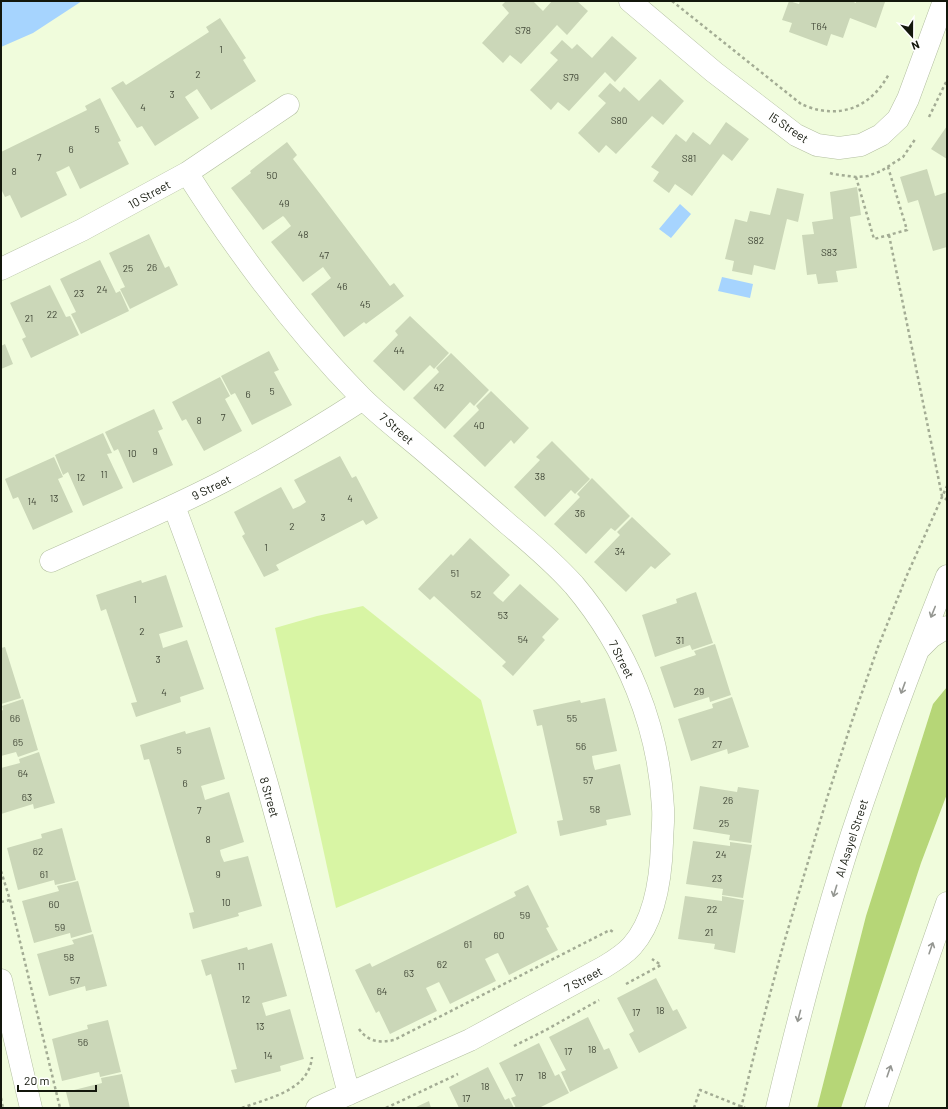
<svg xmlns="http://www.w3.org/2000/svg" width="948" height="1109" viewBox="0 0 948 1109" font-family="Barlow,sans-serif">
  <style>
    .green { fill: #d8f5a4 }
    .forest { fill: #b6d677 }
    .water { fill: #a6d4fe }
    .building { fill: #cbd7b8 }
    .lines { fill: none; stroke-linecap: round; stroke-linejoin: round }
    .street-casing { stroke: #b3bfa1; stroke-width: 23 }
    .secondary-casing { stroke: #b3bfa1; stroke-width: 23 }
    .path { stroke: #a3ac94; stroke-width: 2.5; stroke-dasharray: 3 3; stroke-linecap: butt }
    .street { stroke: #fff; stroke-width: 22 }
    .secondary { stroke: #fff; stroke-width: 22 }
    .oneway { stroke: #959792 }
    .labels { text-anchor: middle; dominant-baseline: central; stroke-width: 3; stroke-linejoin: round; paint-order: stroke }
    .number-label { font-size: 10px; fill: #414737 }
    .street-label { font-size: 12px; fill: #13170c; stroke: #fff }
  </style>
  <rect width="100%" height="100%" fill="#f0fcdc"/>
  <path class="green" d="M363 606 481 700 517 833 336 908 275 628 317 616Z"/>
  <path class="forest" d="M947 687V794L921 863 841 1108H817L866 916 933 704Z"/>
  <path class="water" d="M1 1H82L33 33 1 47Z
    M680 204 691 214 671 238 659 229Z
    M722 277 753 284 750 298 718 291Z"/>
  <path class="building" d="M506 1H522L524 2 525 1H533L543 11 552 1H577L588 11 567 35 557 25 521 64 510 55 503 63 482 43 509 13 502 5Z
    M789 1 799 4 800 1H851L856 3V1L885 2 876 28 850 18 843 38 831 34 827 46 789 32 792 23 782 20Z
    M220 18 246 58 243 60 256 81 211 110 197 89 185 97 199 118 155 146 142 126 137 128 111 88 123 81 126 85 142 75 209 32 206 27Z
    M612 36 637 58 615 82 605 72 569 111 558 102 551 110 530 90 558 60 550 53 562 40 572 49 577 44 592 58Z
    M660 79 684 101 663 125 652 116 616 154 606 145 599 153 578 133 606 103 598 96 610 83 620 92 624 87 639 101Z
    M100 98 121 141 118 142 129 164 80 189 69 166 59 171 56 172 67 195 21 218 10 195 5 197 1 189V152L87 110 85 106Z
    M726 122 749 139 732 161 723 154 692 196 675 184 669 193 653 181 659 172 651 167 676 134 686 142 693 132 710 145Z
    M947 126V159L931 149Z
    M287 142 297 155 293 159 321 195 390 286 394 283 404 296 366 324 364 322 344 337 311 294 331 278 323 267 303 282 271 242 291 226 285 218 283 216 263 230 231 188 251 173 250 171Z
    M927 169 935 196 947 192V247L933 251 918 200 908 203 900 177Z
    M857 187 861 215 850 217 857 268 836 271 838 282 818 284 816 274 807 275 802 235 814 234 812 222 833 219 830 192Z
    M777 188 804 194 798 222 787 219 775 270 754 265 752 275 732 271 734 261 725 259 735 219 747 222 750 211 770 215Z
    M149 234 165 268 169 266 178 285 130 309 120 289 125 287 109 253Z
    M100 260 116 293 120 291 129 311 81 334 71 314 76 312 60 279Z
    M50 285 66 317 70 316 79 335 31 358 22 339 26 337 10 303Z
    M410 316 449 353 434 369 430 365 404 391 373 361 398 335 395 331Z
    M5 344 13 364 1 369V346Z
    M269 351 279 370 274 372 292 405 252 425 235 393 231 395 221 376Z
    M451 353 489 390 474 406 470 402 445 429 413 398 439 372 436 368Z
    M220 377 230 396 225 399 242 431 204 451 186 419 182 421 172 402Z
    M491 391 529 428 514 444 511 440 485 467 453 436 479 410 476 406Z
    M154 409 163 429 158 431 173 465 133 483 118 449 114 451 105 432Z
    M103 433 112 453 107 454 123 488 83 506 68 472 63 475 55 455Z
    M552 441 590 479 575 494 571 490 545 517 514 487 540 460 536 457Z
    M340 456 352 478 356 476 378 518 366 525 363 520 276 565 279 570 264 577 242 536 245 534 234 512 281 487 293 509 300 506 306 502 294 480Z
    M54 457 63 477 58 479 73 512 33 530 18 497 13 499 5 479Z
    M592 478 630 516 615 531 611 528 586 554 554 524 580 497 577 494Z
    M632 517 671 554 655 569 651 566 626 592 594 562 620 535 617 532Z
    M470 538 510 575 493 593 498 598 503 602 520 584 559 619 542 637 545 640 513 676 502 666 506 662 434 596 430 600 418 589 451 554 453 556Z
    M166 575 183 627 159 634 162 644 163 648 187 640 204 689 180 697 181 702 136 717 131 703 137 702 106 609 101 611 96 595 141 580 142 583Z
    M696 592 713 643 692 650 690 645 655 657 642 615 677 603 676 599Z
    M715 644 731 695 710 702 709 697 674 708 660 667 696 655 694 651Z
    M5 647 21 698 1 704V648Z
    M732 697 749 747 728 754 727 749 691 761 678 719 713 708 712 704Z
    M605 698 617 751 592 756 593 763 595 770 620 764 631 815 606 820 607 825 560 836 557 821 563 820 542 725 537 726 533 710 580 700 581 703Z
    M23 699 38 750 18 757 16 752 1 756V711L3 710 2 706Z
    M210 727 225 779 201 786 202 789 205 800 229 792 244 842 220 850 221 855 224 862 248 856 262 906 238 913 239 916 193 929 189 913 194 912 181 868 149 759 144 760 140 745 185 731 186 734Z
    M39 752 55 803 34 809 33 804 1 814V768L20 763 19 759Z
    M700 786 737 792 738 787 759 790 751 843 729 840 730 835 693 829Z
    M62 828 76 880 55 885 54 880 18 890 7 848 42 838 41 834Z
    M693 841 730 846V842L752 845 743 898 722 895 723 889 686 884Z
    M78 881 92 932 71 938 70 933 34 943 22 901 59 891 57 886Z
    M528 885 549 927 546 928 558 950 509 975 498 953 495 954 485 959 496 981 450 1004 439 982 426 988 437 1011 390 1034 379 1011 376 1013 355 970 370 963 372 967 444 932 516 896 514 892Z
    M685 896 722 901V896L744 900 735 953 714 949 715 944 678 939Z
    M93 934 107 986 86 991 85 986 49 996 37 954 74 944 72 940Z
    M272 943 287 996 262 1003 266 1016 290 1009 304 1059 280 1066 281 1071 235 1083 231 1070 237 1069 211 974 206 976 201 960 247 947 248 950Z
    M656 978 673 1011 677 1009 687 1028 639 1053 629 1034 634 1031 617 998Z
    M588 1017 604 1050 609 1048 618 1068 570 1092 561 1072 566 1070 549 1037Z
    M108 1020 121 1072 100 1077 99 1072 62 1081 52 1039 88 1029 87 1025Z
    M539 1043 555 1076 559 1074 569 1093 539 1108H516L511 1098 516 1096 499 1063Z
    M488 1067 505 1100 509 1098 514 1108H459L449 1087Z
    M122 1074 130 1108H70L66 1092 102 1083 101 1078Z
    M429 1101 431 1108H414Z"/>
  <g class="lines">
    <defs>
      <path id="street" d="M630 1 714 72 796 135 817 145 839 148 861 145 881 135 898 119 908 99 944 1
        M187 173C238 253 294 329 361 397 381 417 404 434 425 452 453 476 481 500 508 524 531 543 554 563 574 585 627 648 659 726 663 808 664 820 662 831 662 843 661 877 655 920 632 946 624 955 614 961 604 967L470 1040 317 1108
        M1 269 82 230 187 173 288 105
        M174 506C208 597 240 690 267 784 296 887 322 991 349 1094
        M51 561C109 535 168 510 224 481 272 456 318 428 363 399
        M1 980 31 1108"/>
      <path id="secondary" d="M918 650 931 637 947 627
        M777 1108C799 1016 823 924 852 834 881 747 913 661 947 576
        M876 1108 947 903"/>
    </defs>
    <use href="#street" class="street-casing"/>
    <use href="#secondary" class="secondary-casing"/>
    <path class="path" d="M672 1 801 104C806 106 813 109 819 110 851 116 874 101 889 74
      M929 117 947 80
      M830 173 833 174 856 177 868 176 881 171 903 157 916 138
      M856 177 874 239 907 230 888 167
      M889 235 942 496 947 500
      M1 871 10 900 60 1108
      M1 902 10 900
      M626 984 661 965 652 959
      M359 1029C368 1042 380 1043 394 1040L610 930 613 932
      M514 1046 546 1030 599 1000
      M1 1098 3 1108
      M242 1108C268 1098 309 1091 312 1057
      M386 1108 458 1074
      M694 1108 700 1090 745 1108
      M741 1108 760 1031 783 946 827 798 852 721 878 647 907 575 947 486"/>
    <use href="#street" class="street"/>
    <use href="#secondary" class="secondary"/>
  </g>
  <defs><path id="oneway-shaft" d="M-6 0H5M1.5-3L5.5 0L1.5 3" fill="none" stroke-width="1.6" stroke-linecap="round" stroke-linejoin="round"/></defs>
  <g class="oneway">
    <use href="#oneway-shaft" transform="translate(933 612) rotate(112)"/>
    <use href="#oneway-shaft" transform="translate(903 688) rotate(110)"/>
    <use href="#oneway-shaft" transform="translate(835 891) rotate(107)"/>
    <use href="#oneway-shaft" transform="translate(931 948) rotate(-71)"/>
    <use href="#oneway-shaft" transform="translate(799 1016) rotate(105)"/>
    <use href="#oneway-shaft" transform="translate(889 1071) rotate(-71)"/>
  </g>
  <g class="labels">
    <g class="number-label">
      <text x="819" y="26">T64</text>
      <text x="523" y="30">S78</text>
      <text x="221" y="49">1</text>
      <text x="198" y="74">2</text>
      <text x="571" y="77">S79</text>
      <text x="172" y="94">3</text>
      <text x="143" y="107">4</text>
      <text x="619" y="120">S80</text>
      <text x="97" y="129">5</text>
      <text x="71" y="149">6</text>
      <text x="39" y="157">7</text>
      <text x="689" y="158">S81</text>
      <text x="14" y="171">8</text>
      <text x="272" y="175">50</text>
      <text x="284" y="203">49</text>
      <text x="303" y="234">48</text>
      <text x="756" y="240">S82</text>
      <text x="829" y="252">S83</text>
      <text x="324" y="255">47</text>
      <text x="152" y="267">26</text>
      <text x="128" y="268">25</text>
      <text x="342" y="286">46</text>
      <text x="102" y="289">24</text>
      <text x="79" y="293">23</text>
      <text x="365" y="304">45</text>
      <text x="52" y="314">22</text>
      <text x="29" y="318">21</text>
      <text x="399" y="350">44</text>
      <text x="439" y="387">42</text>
      <text x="272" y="391">5</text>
      <text x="248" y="394">6</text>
      <text x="223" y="417">7</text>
      <text x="199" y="420">8</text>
      <text x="479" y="425">40</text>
      <text x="155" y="451">9</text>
      <text x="132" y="453">10</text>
      <text x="104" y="474">11</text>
      <text x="540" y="476">38</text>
      <text x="81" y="477">12</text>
      <text x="54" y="498">13</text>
      <text x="350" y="498">4</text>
      <text x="32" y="501">14</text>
      <text x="580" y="513">36</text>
      <text x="323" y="517">3</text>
      <text x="292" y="526">2</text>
      <text x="266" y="547">1</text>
      <text x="620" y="551">34</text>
      <text x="455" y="573">51</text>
      <text x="476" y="594">52</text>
      <text x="135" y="599">1</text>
      <text x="503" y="615">53</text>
      <text x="142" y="631">2</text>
      <text x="523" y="639">54</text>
      <text x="680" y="640">31</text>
      <text x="158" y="659">3</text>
      <text x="699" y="691">29</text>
      <text x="164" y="692">4</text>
      <text x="15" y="718">66</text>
      <text x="572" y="718">55</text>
      <text x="18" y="742">65</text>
      <text x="717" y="744">27</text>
      <text x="581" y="746">56</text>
      <text x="179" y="750">5</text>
      <text x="23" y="773">64</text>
      <text x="588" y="780">57</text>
      <text x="185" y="783">6</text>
      <text x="27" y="797">63</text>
      <text x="728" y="800">26</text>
      <text x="595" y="809">58</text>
      <text x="199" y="810">7</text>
      <text x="724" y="823">25</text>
      <text x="208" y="839">8</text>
      <text x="38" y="851">62</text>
      <text x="721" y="854">24</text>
      <text x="44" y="874">61</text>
      <text x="218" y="874">9</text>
      <text x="717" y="878">23</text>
      <text x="226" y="902">10</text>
      <text x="54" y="904">60</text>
      <text x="712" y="909">22</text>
      <text x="525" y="915">59</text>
      <text x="60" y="927">59</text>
      <text x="709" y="932">21</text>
      <text x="499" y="935">60</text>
      <text x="468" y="944">61</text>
      <text x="69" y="957">58</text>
      <text x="442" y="964">62</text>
      <text x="241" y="966">11</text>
      <text x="409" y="973">63</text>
      <text x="75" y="980">57</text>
      <text x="382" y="991">64</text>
      <text x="246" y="999">12</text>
      <text x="660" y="1010">18</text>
      <text x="636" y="1012">17</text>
      <text x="260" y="1026">13</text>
      <text x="83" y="1042">56</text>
      <text x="592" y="1049">18</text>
      <text x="568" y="1051">17</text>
      <text x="268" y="1055">14</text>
      <text x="542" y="1075">18</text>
      <text x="519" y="1077">17</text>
      <text x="485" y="1086">18</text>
      <text x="466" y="1098">17</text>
    </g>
    <g class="street-label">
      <text transform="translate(789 127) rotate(34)">I5 Street</text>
      <text transform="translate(149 194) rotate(-29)">10 Street</text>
      <text transform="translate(397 428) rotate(41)">7 Street</text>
      <text transform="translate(211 487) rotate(-26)">9 Street</text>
      <text transform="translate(622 659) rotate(63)">7 Street</text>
      <text transform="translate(270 797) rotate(74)">8 Street</text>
      <text transform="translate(851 838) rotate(-72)">Al Asayel Street</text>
      <text transform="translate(583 979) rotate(-28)">7 Street</text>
    </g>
  </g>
  <rect width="948" height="1109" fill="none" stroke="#13170c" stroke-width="4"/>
  <g transform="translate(912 36) rotate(159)" stroke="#ffffff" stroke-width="3" paint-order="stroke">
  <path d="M0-3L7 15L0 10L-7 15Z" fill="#13170c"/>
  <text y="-6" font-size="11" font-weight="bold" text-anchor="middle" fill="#13170c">N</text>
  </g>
  <path d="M18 1085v6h78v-6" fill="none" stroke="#13170c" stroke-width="2"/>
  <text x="24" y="1085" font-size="12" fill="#13170c" stroke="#ffffff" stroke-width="3" paint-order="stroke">20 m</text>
</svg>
